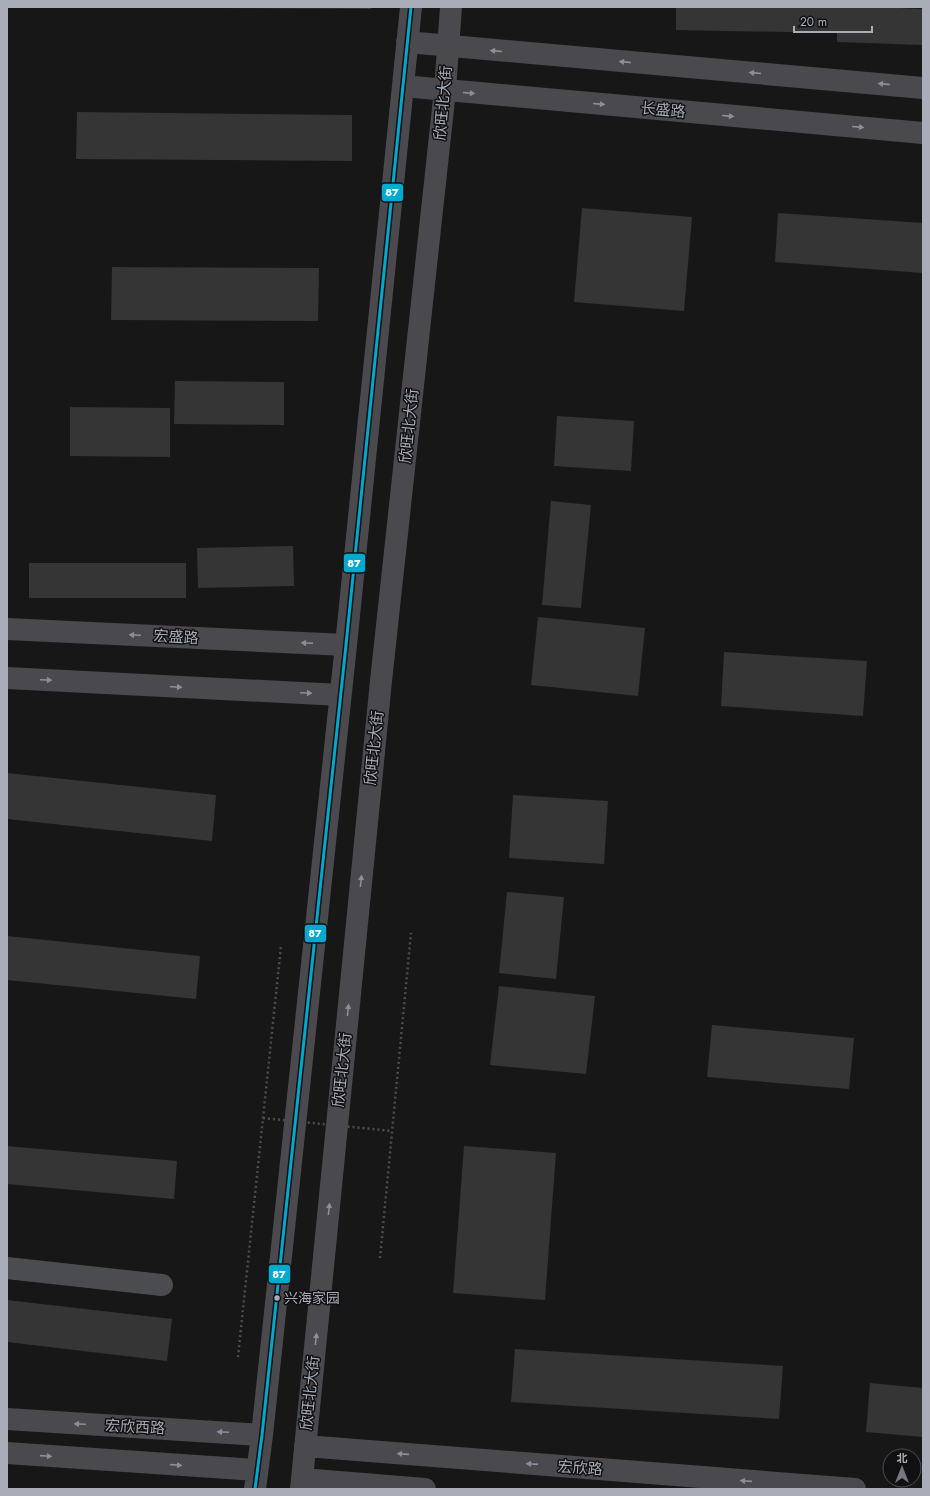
<svg xmlns="http://www.w3.org/2000/svg" width="930" height="1496" viewBox="0 0 930 1496" font-family="Jost,'Noto Sans SC',sans-serif">
  <style>
    .building { fill: #353536 }
    .lines { fill: none; stroke-linecap: round; stroke-linejoin: round }
    .path { stroke: #4d4e52; stroke-width: 2.5; stroke-dasharray: 2 3; stroke-linecap: butt }
    .street { stroke: #4b4c50; stroke-width: 22 }
    .secondary { stroke: #4a4a4e; stroke-width: 22 }
    .path-bridge { stroke: #4d4e52; stroke-width: 2.5; stroke-dasharray: 2 3; stroke-linecap: butt }
    .bus-1-casing { stroke: #111113; stroke-width: 6 }
    .bus-1 { stroke: #00a9ce; stroke-width: 3 }
    .oneway { fill: #8c8f98 }
    .bus-dot { fill: #a8adb8; stroke: #111113; stroke-width: 1.5 }
    .labels { text-anchor: middle; dominant-baseline: central; stroke-width: 3; stroke-linejoin: round; paint-order: stroke }
    .bus-label { font-size: 14px; fill: #a8adb8; stroke: #111113; text-anchor: start }
    .street-label { font-size: 15px; fill: #a8adb8; stroke: #111113 }
    .line-badge { stroke: #111113; stroke-width: 1.5 }
    .badge-label { font-size: 11px; text-anchor: middle; font-weight: bold; fill: #fff }
  </style>
  <rect width="100%" height="100%" fill="#171717"/>
  <path class="building" d="M209 7H371V9L209 8Z
    M676 7H876L923 9V45L837 42V33L676 30Z
    M77 112 352 115V161L76 159Z
    M582 208 692 217 684 311 574 302Z
    M778 213 923 223V273L775 262Z
    M112 267 319 268 318 321 111 320Z
    M175 381 284 382V425L174 424Z
    M70 407 170 408V457L70 456Z
    M557 416 634 421 631 471 554 466Z
    M551 501 591 505 581 608 542 605Z
    M293 546 294 586 198 588 197 548Z
    M29 563H186V598H29Z
    M538 617 645 628 638 696 531 685Z
    M724 652 867 661 863 716 721 706Z
    M7 773 216 795 212 841 7 819Z
    M513 795 608 801 604 864 509 858Z
    M507 892 564 897 556 979 499 973Z
    M7 936 200 956 196 999 7 980Z
    M499 986 595 996 586 1074 490 1065Z
    M712 1025 854 1038 849 1089 707 1077Z
    M7 1146 177 1161 174 1199 7 1184Z
    M464 1146 556 1153 545 1300 453 1293Z
    M7 1300 172 1319 167 1361 7 1342Z
    M515 1349 783 1366 779 1419 511 1402Z
    M870 1383 923 1388V1437L866 1432Z"/>
  <g class="lines">
    <path class="path" d="M380 1258 411 933
      M238 1357 281 946"/>
    <path class="street" d="M7 1268 162 1285"/>
    <path class="secondary" d="M407 42 923 88
      M403 86 923 133
      M7 629 346 645
      M7 678 340 695
      M7 1419 262 1435
      M305 1446 855 1489
      M7 1453 257 1470
      M302 1479 425 1489
      M255 1489 262 1435 346 645 411 7
      M301 1489 381 681 445 90 451 7"/>
    <path class="path-bridge" d="M263 1118 392 1131"/>
    <defs>
      <path id="bus-1" d="M255 1489 262 1435 346 645 411 7"/>
    </defs>
    <use href="#bus-1" class="bus-1-casing"/>
    <use href="#bus-1" class="bus-1"/>
  </g>
  <defs><path id="oneway-solid" d="M-6-.8H1V-3.2L6.5 0L1 3.2V.8H-6Z"/></defs>
  <g class="oneway">
    <use href="#oneway-solid" transform="translate(496 51) rotate(-175)"/>
    <use href="#oneway-solid" transform="translate(625 62) rotate(-175)"/>
    <use href="#oneway-solid" transform="translate(755 73) rotate(-175)"/>
    <use href="#oneway-solid" transform="translate(884 84) rotate(-175)"/>
    <use href="#oneway-solid" transform="translate(469 93) rotate(5)"/>
    <use href="#oneway-solid" transform="translate(599 104) rotate(5)"/>
    <use href="#oneway-solid" transform="translate(728 116) rotate(5)"/>
    <use href="#oneway-solid" transform="translate(858 127) rotate(5)"/>
    <use href="#oneway-solid" transform="translate(135 635) rotate(-177)"/>
    <use href="#oneway-solid" transform="translate(307 643) rotate(-177)"/>
    <use href="#oneway-solid" transform="translate(46 680) rotate(3)"/>
    <use href="#oneway-solid" transform="translate(176 687) rotate(3)"/>
    <use href="#oneway-solid" transform="translate(306 693) rotate(3)"/>
    <use href="#oneway-solid" transform="translate(361 881) rotate(-84)"/>
    <use href="#oneway-solid" transform="translate(348 1010) rotate(-84)"/>
    <use href="#oneway-solid" transform="translate(329 1209) rotate(-84)"/>
    <use href="#oneway-solid" transform="translate(316 1339) rotate(-84)"/>
    <use href="#oneway-solid" transform="translate(80 1424) rotate(-177)"/>
    <use href="#oneway-solid" transform="translate(223 1432) rotate(-177)"/>
    <use href="#oneway-solid" transform="translate(403 1454) rotate(-176)"/>
    <use href="#oneway-solid" transform="translate(46 1456) rotate(4)"/>
    <use href="#oneway-solid" transform="translate(532 1464) rotate(-176)"/>
    <use href="#oneway-solid" transform="translate(176 1465) rotate(4)"/>
    <use href="#oneway-solid" transform="translate(746 1481) rotate(-176)"/>
  </g>
  <circle class="bus-dot" cx="277" cy="1298" r="3.5"/>
  <g class="labels">
    <g class="bus-label">
      <text x="284" y="1298">兴海家园</text>
    </g>
    <g class="street-label">
      <text transform="translate(443 103) rotate(-85)">欣旺北大街</text>
      <text transform="translate(663 110) rotate(5)">长盛路</text>
      <text transform="translate(409 426) rotate(-84)">欣旺北大街</text>
      <text transform="translate(176 637) rotate(3)">宏盛路</text>
      <text transform="translate(374 748) rotate(-84)">欣旺北大街</text>
      <text transform="translate(342 1070) rotate(-84)">欣旺北大街</text>
      <text transform="translate(310 1393) rotate(-84)">欣旺北大街</text>
      <text transform="translate(135 1427) rotate(3)">宏欣西路</text>
      <text transform="translate(580 1468) rotate(4)">宏欣路</text>
    </g>
  </g>
  <g class="line-badge">
    <rect x="381" y="183" width="23" height="19" rx="4" fill="#00a9ce"/>
    <rect x="343" y="553" width="23" height="20" rx="4" fill="#00a9ce"/>
    <rect x="304" y="924" width="23" height="19" rx="4" fill="#00a9ce"/>
    <rect x="268" y="1264" width="23" height="20" rx="4" fill="#00a9ce"/>
  </g>
  <g class="badge-label">
    <text x="392" y="196">87</text>
    <text x="354" y="567">87</text>
    <text x="315" y="937">87</text>
    <text x="279" y="1278">87</text>
  </g>
  <rect width="930" height="1496" fill="none" stroke="#a8adb8" stroke-width="16"/>
  <g transform="translate(902 1468)"><circle r="19" fill="#111113" stroke="#4d4f55"/>
  <path d="M0-3L7 15L0 10L-7 15Z" fill="#757880"/>
  <text y="-6" font-size="11" font-weight="bold" text-anchor="middle" fill="#a8adb8">北</text>
  </g>
  <path d="M794 26v6h78v-6" fill="none" stroke="#a8adb8" stroke-width="2"/>
  <text x="800" y="26" font-size="12" fill="#a8adb8" stroke="#111113" stroke-width="3" paint-order="stroke">20 m</text>
</svg>
